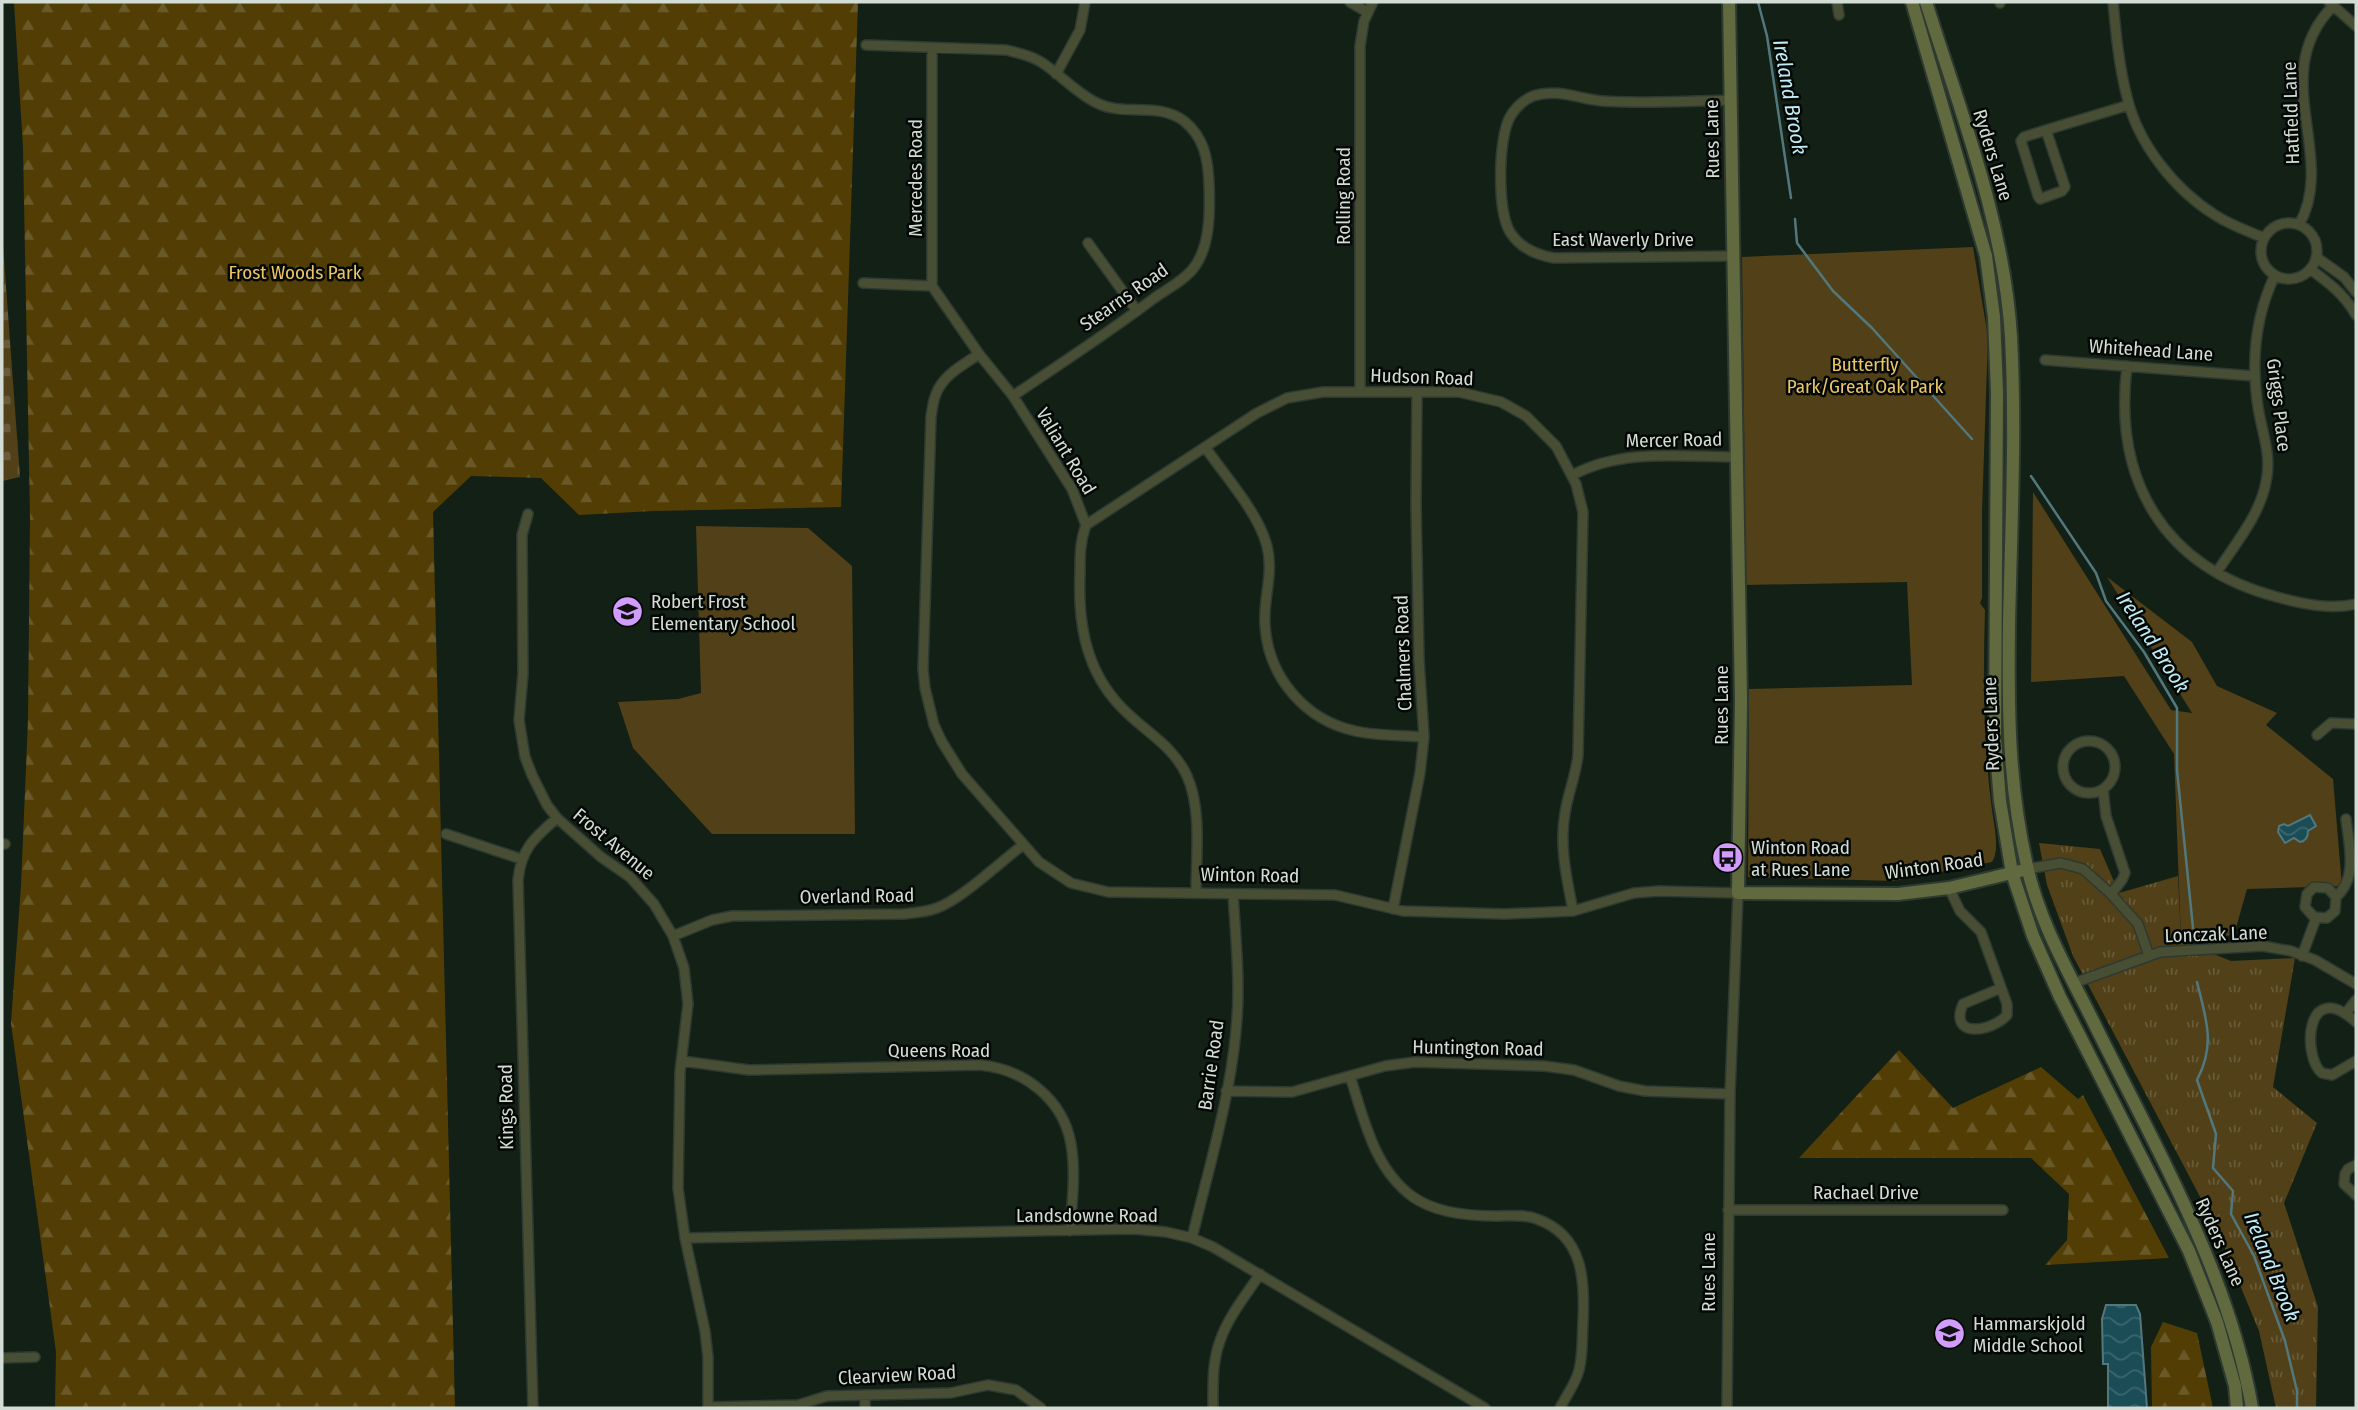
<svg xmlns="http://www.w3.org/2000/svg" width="2358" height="1410" viewBox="0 0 2358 1410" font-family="'Fira Sans Condensed',sans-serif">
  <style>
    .grass { fill: url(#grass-tufts) }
    .forest { fill: url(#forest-firs) }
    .cemetery { fill: url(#cemetery-stones) }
    .park { fill: #514018 }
    .water { fill: url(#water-waves); stroke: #52787d; stroke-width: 2 }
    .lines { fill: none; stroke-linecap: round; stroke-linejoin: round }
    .stream { stroke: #52787d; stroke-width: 2.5 }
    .street-casing { stroke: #2e3a31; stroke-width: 12 }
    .secondary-casing { stroke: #2e3a31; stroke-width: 16 }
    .street { stroke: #484e34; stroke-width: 9 }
    .secondary { stroke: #616a3f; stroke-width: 12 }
    .labels { text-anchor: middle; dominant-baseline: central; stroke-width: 5; stroke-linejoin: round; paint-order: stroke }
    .street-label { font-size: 19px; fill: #d3dcd5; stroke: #040805 }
    .park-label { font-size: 19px; fill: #edc566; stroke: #040805 }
    .poi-label { font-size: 19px; fill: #d3dcd5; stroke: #040805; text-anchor: start }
    .water-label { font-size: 21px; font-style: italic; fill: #bfecf7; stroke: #040805 }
  </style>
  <defs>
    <pattern id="grass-tufts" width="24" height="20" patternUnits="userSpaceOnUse" patternTransform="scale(1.75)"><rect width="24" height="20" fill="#514018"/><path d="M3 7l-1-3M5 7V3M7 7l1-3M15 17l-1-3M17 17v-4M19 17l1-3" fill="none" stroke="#695b39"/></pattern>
    <pattern id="forest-firs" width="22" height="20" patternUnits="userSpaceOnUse" patternTransform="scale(1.75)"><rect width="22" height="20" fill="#523e04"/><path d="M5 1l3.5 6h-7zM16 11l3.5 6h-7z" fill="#6a5928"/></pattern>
    <pattern id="cemetery-stones" width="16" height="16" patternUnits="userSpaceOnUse" patternTransform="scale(1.75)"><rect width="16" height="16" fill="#514018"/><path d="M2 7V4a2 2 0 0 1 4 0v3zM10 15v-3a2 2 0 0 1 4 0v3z" fill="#695b39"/></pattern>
    <pattern id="water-waves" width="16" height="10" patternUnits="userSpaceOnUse" patternTransform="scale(1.75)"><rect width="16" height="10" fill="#1b4d57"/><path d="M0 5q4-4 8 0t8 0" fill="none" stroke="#3b666e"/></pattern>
  </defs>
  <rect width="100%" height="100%" fill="#132016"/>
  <path class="grass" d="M2039 843 2100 849 2119 893 2178 876 2181 941 2231 961 2295 958 2273 1087 2317 1123 2284 1203 2318 1307 2316 1408H2276L2259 1331 2216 1227 2073 956 2047 885Z"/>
  <path class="forest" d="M14 2H858L841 507 653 511 579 515 541 478 471 476 433 512 455 1408H55L56 1352 11 1023 21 886 28 720 30 517 23 147Z
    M1899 1050 1953 1108 2041 1067 2078 1099 2083 1095 2169 1258 2045 1265 2067 1240 2069 1194 2031 1158H1799Z
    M2163 1322 2197 1333 2213 1408H2152L2151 1347Z"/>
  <path class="cemetery" d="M2 232 20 477 2 481Z"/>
  <path class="park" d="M1973 247 1988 337 1982 512V598L1980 603 1985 610C1983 678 1983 743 1992 810 1994 824 2000 851 1992 862L1894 881 1748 877 1749 689 1912 685 1907 582 1746 585 1742 257Z
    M2033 492 2171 710 2192 713 2107 577 2192 642 2217 686 2277 713 2266 725 2333 779 2342 886 2247 889 2234 935 2181 941 2174 754 2124 676 2031 682Z
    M696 526 808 528 852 566 855 834H712L633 748 618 702 678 699 701 693Z"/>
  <path class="water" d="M2310 815 2316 826 2308 831C2308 837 2306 841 2300 842L2294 838 2285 843 2278 832 2279 826 2284 824 2288 826Z
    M2106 1305H2136L2140 1314 2147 1408H2108V1364H2103L2102 1319Z"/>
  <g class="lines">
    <path class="stream" d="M1758 2 1767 36 1791 198
      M1795 219 1797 243 1833 291 1872 328 1972 439
      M2031 476 2096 573 2106 601 2144 652 2177 708V770L2193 928
      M2197 982C2206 1019 2216 1044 2197 1080L2216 1134 2213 1168 2233 1191 2231 1214 2254 1256 2285 1341 2297 1391V1408"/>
    <defs>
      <path id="street" d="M1350 2 1367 12
        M1837 2 1839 15
        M2000 2V3
        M2113 2C2116 34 2119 66 2127 97 2138 144 2175 190 2215 215 2230 225 2248 231 2264 238
        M2329 2 2356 26
        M866 45 1006 50C1018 53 1030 55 1041 62 1060 74 1076 93 1097 103 1125 117 1157 101 1184 121 1204 137 1208 159 1209 183 1210 210 1211 248 1192 270 1182 282 1165 290 1153 299 1108 333 1060 364 1013 396
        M932 49V286L979 354 1013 396 1072 489 1086 525C1080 541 1080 556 1080 573 1078 618 1084 663 1114 699 1137 728 1172 742 1187 776 1202 809 1196 857 1196 893
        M1056 74 1080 30 1085 2
        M1731 100C1688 101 1644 104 1602 101 1580 99 1556 88 1533 96 1524 100 1515 108 1510 117 1498 138 1497 211 1510 232 1520 248 1536 255 1554 258L1733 256
        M2046 130 2065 187 2062 191 2040 199 2038 196 2021 141 2024 137Z
        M2046 130 2129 105
        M2261 251a28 28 0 1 1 56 0a28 28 0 1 1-56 0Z
        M2299 225C2338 156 2266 74 2333 6
        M1088 243 1137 311
        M2316 257 2344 277 2356 292
        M2310 269C2329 283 2344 294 2356 315
        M863 283 932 286
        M979 354C963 365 943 375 936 394 933 401 932 410 931 417L923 669 925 688 934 725 942 742 962 774 1039 862 1071 883 1108 892 1335 895 1403 911 1505 914 1573 911 1634 893 1659 891 1738 893 1730 1094 1727 1408
        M2045 360 2254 376
        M2127 366C2113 480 2163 567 2277 597 2302 604 2330 610 2356 604
        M1360 392V46L1364 21 1373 2
        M1205 447C1225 476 1258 512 1267 546 1274 574 1263 598 1265 625 1268 677 1305 720 1355 731 1377 736 1401 735 1424 737
        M1573 475C1622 448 1683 457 1737 457
        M528 514 522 535 523 674 519 720 525 757 532 775 547 805 557 818 601 857 630 877 654 904 673 936 684 968 688 1004 680 1072 678 1188 685 1238 705 1331 708 1357V1408
        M1086 525 1257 413 1287 398 1323 392H1459L1501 402 1526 416 1556 446 1576 484 1583 512 1578 755C1576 775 1568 793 1565 813 1559 846 1567 879 1573 911
        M2217 572C2235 544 2260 515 2266 482 2272 455 2262 433 2258 407 2251 362 2255 317 2275 275
        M2317 735 2331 723 2356 724
        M2063 767a26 26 0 1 1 52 0a26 26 0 1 1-52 0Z
        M2103 789 2106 816 2125 873 2122 880 2111 894
        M446 834 521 859
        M2 844H5
        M2027 869 2061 863 2083 869 2111 894 2138 924 2149 956
        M1949 888 1960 911 1981 932 2007 1004V1015C1992 1032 1948 1039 1963 1004L2001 988
        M2336 897 2328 888 2314 887 2307 894 2305 907 2314 917 2327 918 2335 911 2336 897C2358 878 2349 845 2346 819
        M1393 909 1420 773 1424 737 1419 660 1416 505 1417 392
        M673 936 712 920 732 916 903 914C914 913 926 912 937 908 962 899 1000 862 1023 845
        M2302 956 2316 918
        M2074 983 2160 952 2262 946 2291 951 2315 960 2356 984
        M2346 1013 2356 1000
        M2356 1022C2305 976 2302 1057 2322 1073L2332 1075 2356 1061
        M682 1061 749 1070 980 1065C1024 1069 1063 1099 1071 1144 1076 1173 1072 1202 1070 1231
        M1350 1076C1364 1119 1374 1169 1413 1197 1436 1213 1468 1216 1495 1216 1509 1216 1525 1214 1537 1219 1584 1236 1585 1281 1583 1322 1582 1338 1583 1355 1579 1370 1576 1383 1566 1396 1560 1408
        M1226 1091 1292 1092 1385 1066 1415 1062 1544 1066 1574 1070 1619 1086 1645 1091 1730 1094
        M2356 1165 2348 1169 2345 1174 2344 1184 2356 1195
        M1728 1210H2003
        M685 1238 1133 1229 1166 1232 1192 1238 1213 1247 1485 1408
        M1192 1238C1211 1158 1238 1074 1238 990 1238 958 1235 926 1233 894
        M2 1358 35 1357
        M865 1395V1408
        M708 1407 798 1405 827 1396 950 1393 988 1385 1016 1390 1041 1408
        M533 1408 518 880C521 849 534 838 557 818
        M1213 1408C1213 1386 1212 1362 1220 1341 1228 1317 1246 1295 1260 1274"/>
      <path id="secondary" d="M1729 2 1741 701 1738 893 1898 894 1949 888 2020 871
        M1912 2 1986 256 1994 317 1997 392 1995 739 2000 801 2012 873 2033 936 2060 997 2189 1251 2217 1322 2235 1386 2237 1408
        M1926 2C1960 111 2004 221 2011 337 2016 432 2011 528 2009 624 2008 707 2008 784 2027 866 2039 921 2068 971 2093 1021 2154 1145 2229 1272 2252 1408"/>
    </defs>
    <use href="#street" class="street-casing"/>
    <use href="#secondary" class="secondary-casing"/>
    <use href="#street" class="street"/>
    <use href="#secondary" class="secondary"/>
  </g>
  <defs>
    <symbol id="school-disc" viewBox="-11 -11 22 22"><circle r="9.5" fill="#d29cfd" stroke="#040805"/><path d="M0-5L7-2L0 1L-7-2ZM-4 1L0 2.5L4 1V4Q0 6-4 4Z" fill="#111"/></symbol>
    <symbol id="bus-disc" viewBox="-11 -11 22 22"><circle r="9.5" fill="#d29cfd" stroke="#040805"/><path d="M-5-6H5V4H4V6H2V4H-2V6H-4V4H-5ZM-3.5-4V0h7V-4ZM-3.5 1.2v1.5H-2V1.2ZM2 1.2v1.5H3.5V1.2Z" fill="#111"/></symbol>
  </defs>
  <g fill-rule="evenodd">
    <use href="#school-disc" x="610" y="594" width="35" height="35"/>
    <use href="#bus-disc" x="1710" y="840" width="35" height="35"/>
    <use href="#school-disc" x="1932" y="1316" width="35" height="35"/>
  </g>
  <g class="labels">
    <g class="street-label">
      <text transform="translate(2291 113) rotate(-92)">Hatfield Lane</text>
      <text transform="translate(1712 139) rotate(-91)">Rues Lane</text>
      <text transform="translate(1993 155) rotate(73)">Ryders Lane</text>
      <text transform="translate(915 178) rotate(-90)">Mercedes Road</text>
      <text transform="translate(1343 196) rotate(-90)">Rolling Road</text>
      <text x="1623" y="239">East Waverly Drive</text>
      <text transform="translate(1124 297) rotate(-35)">Stearns Road</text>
      <text transform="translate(2151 350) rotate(4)">Whitehead Lane</text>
      <text transform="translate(1422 377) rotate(2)">Hudson Road</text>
      <text transform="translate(2279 405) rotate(83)">Griggs Place</text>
      <text transform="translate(1674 440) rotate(-1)">Mercer Road</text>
      <text transform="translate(1066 451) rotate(59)">Valiant Road</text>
      <text transform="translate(1403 653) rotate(-92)">Chalmers Road</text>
      <text transform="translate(1721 705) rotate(-90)">Rues Lane</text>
      <text transform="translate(1991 724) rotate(-92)">Ryders Lane</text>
      <text transform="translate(614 844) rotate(40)">Frost Avenue</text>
      <text transform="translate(1934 866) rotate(-8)">Winton Road</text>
      <text transform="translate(1250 875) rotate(1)">Winton Road</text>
      <text transform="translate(857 896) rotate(-1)">Overland Road</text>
      <text transform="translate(2216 934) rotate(-2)">Lonczak Lane</text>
      <text transform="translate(1478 1048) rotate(1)">Huntington Road</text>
      <text x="939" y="1050">Queens Road</text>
      <text transform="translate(1211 1065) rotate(-82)">Barrie Road</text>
      <text transform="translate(506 1107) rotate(-91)">Kings Road</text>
      <text x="1866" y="1192">Rachael Drive</text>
      <text x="1087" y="1215">Landsdowne Road</text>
      <text transform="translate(2220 1242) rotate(66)">Ryders Lane</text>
      <text transform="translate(1708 1272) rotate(-90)">Rues Lane</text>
      <text transform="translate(897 1375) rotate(-3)">Clearview Road</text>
    </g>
    <g class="park-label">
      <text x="295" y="272">Frost Woods Park</text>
      <text x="1865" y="364">Butterfly<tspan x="1865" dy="22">Park/Great Oak Park</tspan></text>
    </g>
    <g class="poi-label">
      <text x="651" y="601">Robert Frost<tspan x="651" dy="22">Elementary School</tspan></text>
      <text x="1751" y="847">Winton Road<tspan x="1751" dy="22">at Rues Lane</tspan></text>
      <text x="1973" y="1323">Hammarskjold<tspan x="1973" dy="22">Middle School</tspan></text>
    </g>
    <g class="water-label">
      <text transform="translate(1790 97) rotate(80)">Ireland Brook</text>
      <text transform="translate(2153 642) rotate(57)">Ireland Brook</text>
      <text transform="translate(2272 1267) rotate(68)">Ireland Brook</text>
    </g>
  </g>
  <rect width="2358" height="1410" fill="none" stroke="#d3dcd5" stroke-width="7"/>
</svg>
